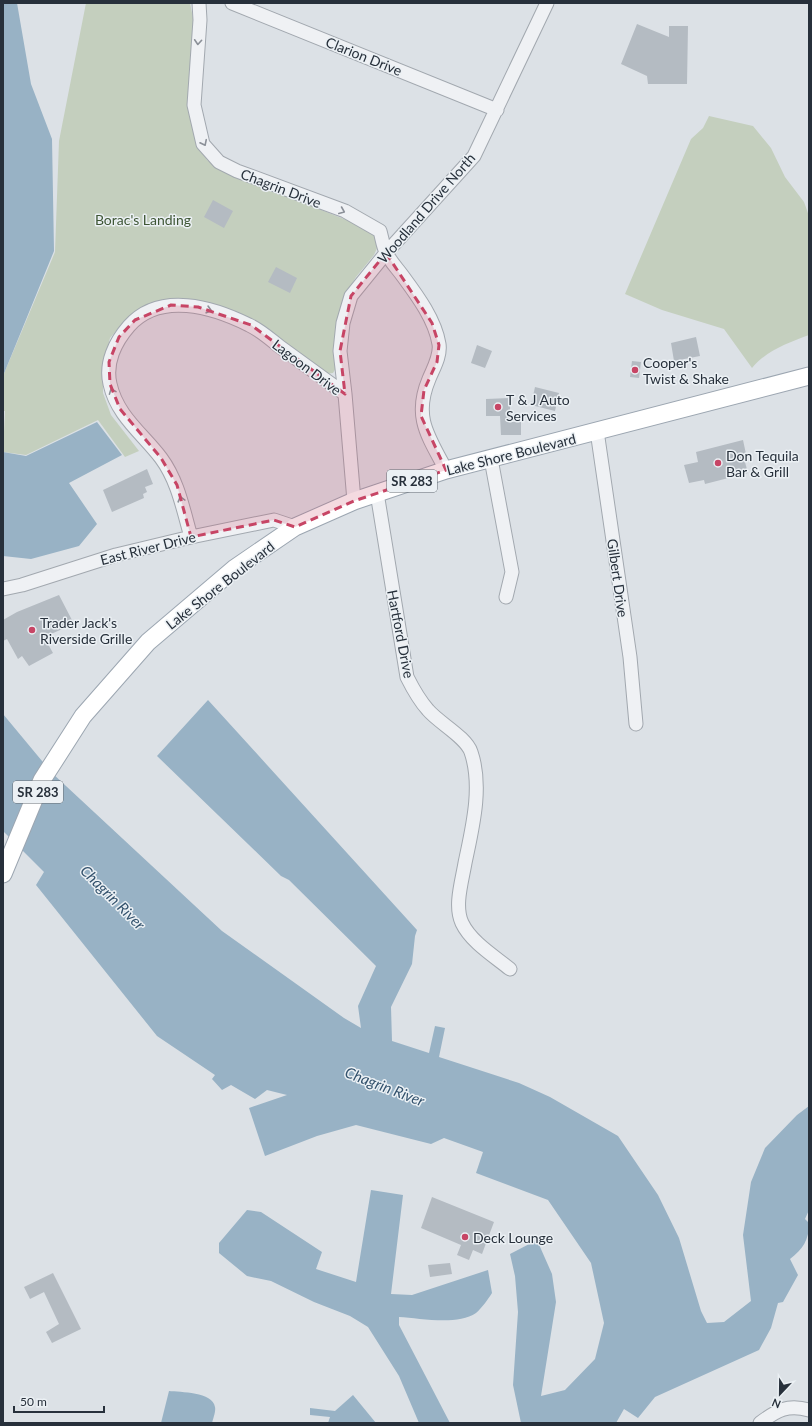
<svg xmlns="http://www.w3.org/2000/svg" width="812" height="1426" viewBox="0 0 812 1426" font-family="Lato,sans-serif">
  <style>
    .green { fill: #c4cfbe }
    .water { fill: #98b2c5 }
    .building { fill: #b4bbc2 }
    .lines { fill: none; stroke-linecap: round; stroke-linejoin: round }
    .minor-casing { stroke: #a2a8af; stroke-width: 15 }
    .major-casing { stroke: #9ca6b1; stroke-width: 19 }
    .minor { stroke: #eff1f4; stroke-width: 13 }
    .major { stroke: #fff; stroke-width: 17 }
    .oneway { stroke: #8b9098 }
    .marked { fill: #c74565; fill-opacity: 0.2; stroke: #c74565; stroke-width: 3; stroke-dasharray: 8 5; stroke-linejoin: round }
    .poi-dot { fill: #c74565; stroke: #ebf0f4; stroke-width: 1.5 }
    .labels { text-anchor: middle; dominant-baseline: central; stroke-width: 3; stroke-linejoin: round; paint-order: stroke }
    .shield { fill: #ebf0f4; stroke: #626a72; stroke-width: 1 }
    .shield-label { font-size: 13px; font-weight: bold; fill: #27303b }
    .street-label { font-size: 14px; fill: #27303b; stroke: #ebf0f4 }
    .park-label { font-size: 14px; fill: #3e5635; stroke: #ebf0f4 }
    .poi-label { font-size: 14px; fill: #27303b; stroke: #ebf0f4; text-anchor: start }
    .water-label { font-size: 15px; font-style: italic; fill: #33526d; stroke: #ebf0f4 }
  </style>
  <rect width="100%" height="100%" fill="#dce1e6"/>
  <path class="green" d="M86 3H190L194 23 190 71 191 123 198 145 207 160 228 173 354 223 373 234 378 246 374 255 356 277 344 297 336 368 333 373 324 374 236 313 146 308 128 317 110 338 103 366V393L111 415 139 451 125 457 98 420 26 455 3 452 5 411H3V376L55 252 59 141Z
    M709 116 753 126 771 148 785 177 804 202 809 216V335C788 343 767 350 752 368L724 329 662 310 625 294 691 139 703 128Z"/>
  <path class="water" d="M3 3H17L31 84 52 139 54 251 3 376Z
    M97 422 122 455 69 483 97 524 79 546 31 559 3 556V452L26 456Z
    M208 700 417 930 415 936 412 964 391 1007 392 1041 429 1053 435 1026 445 1028 439 1057 519 1083 550 1097 618 1136 658 1195 679 1238 701 1311 707 1323 724 1322 751 1301 743 1235 751 1182 765 1148 797 1115 809 1106V1210L805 1219 809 1223C809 1240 803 1249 790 1259L798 1275 783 1302 778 1303 771 1328 759 1350 655 1397 638 1418 624 1409 616 1423H521L513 1385 518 1312 515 1276 510 1254 537 1240 552 1274 556 1302 541 1396 565 1390 595 1359 604 1323 591 1263 548 1200 476 1173 483 1152 444 1138 431 1144 356 1125 317 1136 265 1156 249 1108 287 1095 267 1090 255 1099 231 1085 222 1090 212 1079 215 1075 157 1036 36 885 44 872 3 831V714L52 773 222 931 344 1018 361 1028 358 1006 376 966 289 880 281 876 157 756Z
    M371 1190 403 1195 391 1294 412 1295 488 1270 492 1293C488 1299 482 1308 476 1313 457 1326 420 1318 399 1317V1325L450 1423H419L399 1376 368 1327 350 1316 314 1302 271 1281 247 1276 219 1253V1243L247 1210 261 1212 322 1252 316 1269 356 1282Z
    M169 1391C180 1392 213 1392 215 1407 216 1411 213 1419 212 1423H161Z
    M353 1395 376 1423H328L330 1417 310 1415V1408L335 1411Z"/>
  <path class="building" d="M637 24 669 37V26H688L687 84H648L647 76 621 64Z
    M213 200 233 211 224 228 204 217Z
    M276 267 297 278 290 293 268 282Z
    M696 337 700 356 674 361 671 343Z
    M477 345 492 351 485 368 471 363Z
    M632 361 641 362 639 378 630 377Z
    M535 387 559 393 555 411 531 405Z
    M510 398V422H521V435H501L500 416H486V399Z
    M743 440 746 454 743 455 748 473 705 484 704 480 689 483 684 465 698 462 696 452Z
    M147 469 153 484 145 487 147 492 143 494 144 498 112 512 103 490Z
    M59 595 74 624 44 637 53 653 29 666 22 656 18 659 7 639 3 641V620L17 612Z
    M432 1197 494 1222 482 1254 473 1250 469 1260 457 1255 461 1245 421 1228Z
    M450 1263 452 1274 430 1277 428 1265Z
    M53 1273 81 1329 52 1343 46 1332 59 1324 44 1292 30 1299 24 1287Z"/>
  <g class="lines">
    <defs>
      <path id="minor" d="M199 3 200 20 194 105 203 144 219 162 237 171 345 211 380 231C382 238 383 246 386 252 389 260 397 268 402 275 416 294 435 319 439 344 441 356 433 369 429 379 413 417 428 436 446 470
        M232 3 497 110
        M597 431 630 657 636 724
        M491 459 512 572 506 597
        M377 493 407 677C413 689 419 700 428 710 439 723 466 737 471 752 483 787 472 829 465 863 462 881 454 906 462 923 471 942 494 956 510 969
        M354 501 345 394 340 351 343 323 351 296 386 253 474 156 547 3
        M191 537C183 509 178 481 161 458 143 434 117 416 110 384 105 363 115 342 129 326 160 291 213 307 249 325 260 330 270 339 279 346 301 362 323 378 345 394
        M3 589 22 585 116 555 191 537 274 520 295 527
        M760 1423C777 1410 788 1404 809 1410"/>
      <path id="major" d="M3 874 42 780 83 716 148 642 235 568 295 527 354 501 446 470 809 376"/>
    </defs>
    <use href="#minor" class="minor-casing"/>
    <use href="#major" class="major-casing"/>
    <use href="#minor" class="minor"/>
    <use href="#major" class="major"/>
  </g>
  <defs><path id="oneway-chevron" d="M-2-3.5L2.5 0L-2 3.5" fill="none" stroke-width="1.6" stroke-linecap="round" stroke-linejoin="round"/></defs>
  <g class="oneway">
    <use href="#oneway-chevron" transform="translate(198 42) rotate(94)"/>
    <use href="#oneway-chevron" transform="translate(204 143) rotate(64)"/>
    <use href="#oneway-chevron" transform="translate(342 211) rotate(23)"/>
    <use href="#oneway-chevron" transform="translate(209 310) rotate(16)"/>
    <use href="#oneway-chevron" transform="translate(112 391) rotate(-111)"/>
    <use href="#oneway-chevron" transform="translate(181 499) rotate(-105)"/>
  </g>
  <path class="marked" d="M386 253 432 323 439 345 437 362 424 390 421 416 446 470 354 501 295 527 274 520 191 537 177 485 161 458 120 409 110 384 109 362 119 337 135 320 171 305 198 307 251 325 345 394 340 351 351 296Z"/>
  <g class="poi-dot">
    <circle cx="635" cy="370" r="4"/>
    <circle cx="498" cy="407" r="4"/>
    <circle cx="718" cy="463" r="4"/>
    <circle cx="32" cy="630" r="4"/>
    <circle cx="465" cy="1237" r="4"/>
  </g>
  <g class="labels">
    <g class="shield">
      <rect x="387" y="470" width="50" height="22" rx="3"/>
      <rect x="13" y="781" width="50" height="22" rx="3"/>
    </g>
    <g class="shield-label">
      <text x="412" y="481">SR 283</text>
      <text x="38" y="792">SR 283</text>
    </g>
    <g class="street-label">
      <text transform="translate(364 56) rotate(22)">Clarion Drive</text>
      <text transform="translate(281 188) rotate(21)">Chagrin Drive</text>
      <text transform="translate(426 208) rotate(-49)">Woodland Drive North</text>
      <text transform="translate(307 367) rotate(37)">Lagoon Drive</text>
      <text transform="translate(511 454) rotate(-14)">Lake Shore Boulevard</text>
      <text transform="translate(148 548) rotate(-14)">East River Drive</text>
      <text transform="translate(618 578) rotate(82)">Gilbert Drive</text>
      <text transform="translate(220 585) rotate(-38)">Lake Shore Boulevard</text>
      <text transform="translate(401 634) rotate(79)">Hartford Drive</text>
    </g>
    <g class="park-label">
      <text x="143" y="219">Borac's Landing</text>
    </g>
    <g class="poi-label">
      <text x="643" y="362">Cooper's<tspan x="643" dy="16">Twist &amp; Shake</tspan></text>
      <text x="506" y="399">T &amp; J Auto<tspan x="506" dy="16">Services</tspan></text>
      <text x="726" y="455">Don Tequila<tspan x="726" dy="16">Bar &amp; Grill</tspan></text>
      <text x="40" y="622">Trader Jack's<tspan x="40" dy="16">Riverside Grille</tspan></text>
      <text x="473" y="1237">Deck Lounge</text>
    </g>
    <g class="water-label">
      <text transform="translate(113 897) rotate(45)">Chagrin River</text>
      <text transform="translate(385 1086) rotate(21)">Chagrin River</text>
    </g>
  </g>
  <rect width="812" height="1426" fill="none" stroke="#27303b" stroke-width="8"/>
  <g transform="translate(780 1394) rotate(202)" stroke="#ebf0f4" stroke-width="3" paint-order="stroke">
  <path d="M0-3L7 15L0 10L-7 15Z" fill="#27303b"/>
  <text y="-6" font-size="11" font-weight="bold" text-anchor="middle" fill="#27303b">N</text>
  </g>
  <path d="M14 1406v6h90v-6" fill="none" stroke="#27303b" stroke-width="2"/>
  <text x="20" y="1406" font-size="12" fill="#27303b" stroke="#ebf0f4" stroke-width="3" paint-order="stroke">50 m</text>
</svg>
